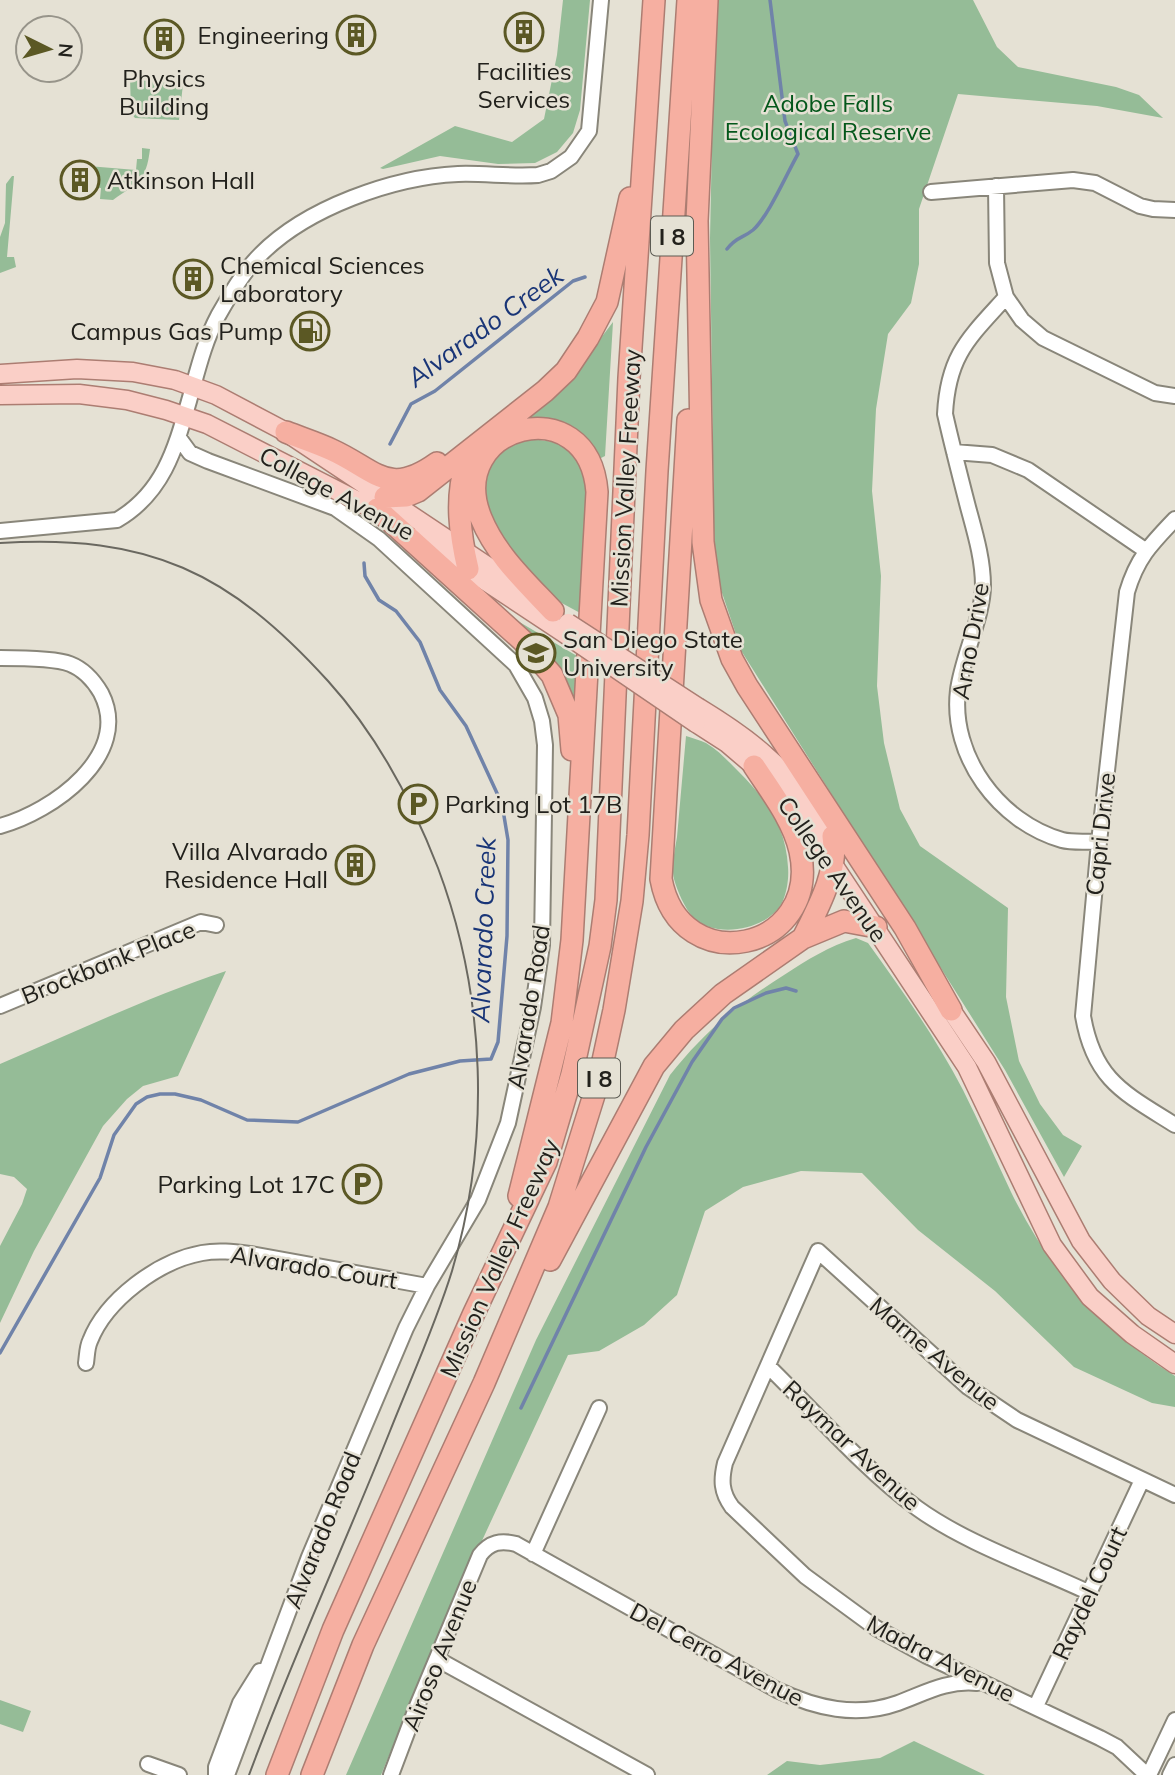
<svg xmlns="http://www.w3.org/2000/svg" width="1175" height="1775" viewBox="0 0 1175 1775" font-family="Mulish,sans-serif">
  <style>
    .green { fill: #95bc97 }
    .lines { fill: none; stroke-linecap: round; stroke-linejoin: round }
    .stream { stroke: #7083a9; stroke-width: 3.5 }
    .minor-casing { stroke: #89867a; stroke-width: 18 }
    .major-casing { stroke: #ac7d72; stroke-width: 21 }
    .highway-casing { stroke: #ac7d72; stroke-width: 24 }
    .minor { stroke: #fff; stroke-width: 14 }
    .major { stroke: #facfc7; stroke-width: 18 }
    .highway { stroke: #f6afa1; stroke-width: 21 }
    .tram { stroke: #6a6860; stroke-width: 2 }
    .major-bridge-casing { stroke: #ac7d72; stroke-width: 21; stroke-linecap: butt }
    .major-bridge { stroke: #facfc7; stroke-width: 18 }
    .labels { text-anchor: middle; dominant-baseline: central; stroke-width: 5; stroke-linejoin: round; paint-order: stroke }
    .shield { fill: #e5e1d4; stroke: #5c5b53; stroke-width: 2 }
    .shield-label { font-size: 23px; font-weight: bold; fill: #22211c }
    .poi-label { font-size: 24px; fill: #22211c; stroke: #e5e1d4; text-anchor: end }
    .park-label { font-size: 24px; fill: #03571a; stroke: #e5e1d4 }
    .street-label { font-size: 24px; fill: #22211c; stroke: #e5e1d4 }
    .water-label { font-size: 26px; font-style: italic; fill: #193577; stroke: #e5e1d4 }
  </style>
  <rect width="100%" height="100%" fill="#e5e1d4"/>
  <path class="green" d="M563 0H590L580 110 573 133 557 152 535 163 498 164 440 156 383 169 380 168 455 126 512 142 544 119 557 55Z
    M718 0H973L997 47 1018 67 1116 87 1139 95 1163 118 1097 106 958 94 919 209V264L911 303 888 334 876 409 872 491 881 576 877 686 884 743 900 809 920 846 1008 908 1006 997 1019 1061 1040 1104 1063 1135 1082 1146 1064 1177 1005 1070 742 652 717 578 714 530 710 238 714 44Z
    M130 77H136L137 80 183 84 179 120 135 118 131 113Z
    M142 148 150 149C146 182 138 182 113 200L100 199 101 188 91 187 93 172H88V166L136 170 137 159H142Z
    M12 176H14L7 257H14L16 267 0 273V237L5 223 6 184Z
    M613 322 605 456 597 460 573 430 526 418 572 376Z
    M529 439C566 442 574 445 589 481L582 614 558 601 525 570 501 540 487 514 485 484 491 462 505 448Z
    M511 617 577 656 576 707Z
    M686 736C692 738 700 740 706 743 718 750 728 761 738 771 766 799 786 826 788 867 789 878 787 892 782 903 767 930 715 940 693 917 685 909 677 890 674 879 671 867 675 849 677 837 680 803 683 770 686 736Z
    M856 938 868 943C902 990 936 1038 963 1090 980 1124 995 1158 1011 1192 1048 1268 1102 1331 1175 1376V1407L1152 1403 1074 1367 995 1291 918 1230 862 1173 801 1171 743 1187 705 1211 677 1295 644 1325 599 1351 568 1355 442 1627 381 1775H346L536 1340 670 1075C704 1032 738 1004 784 975 807 960 829 946 856 938Z
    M226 971 178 1076 143 1086 127 1099 103 1126 34 1251 0 1323V1246L22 1204 27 1189 14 1177 0 1174V1064C75 1032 148 997 226 971Z
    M0 1700 31 1711 23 1732 0 1724Z
    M914 1741 985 1775H767L787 1761 820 1765 880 1758Z"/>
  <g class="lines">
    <path class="stream" d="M727 249C737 236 742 239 753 230 768 217 787 173 798 154L785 121 770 0
      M390 444 411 404 435 391 573 281 585 277
      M0 1353 100 1178 114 1135 136 1104 147 1097 160 1094H175L201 1100 247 1120 298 1122 409 1074 460 1061 491 1059 498 1042 507 936 508 840 502 804 466 726 440 690 420 642 396 611 379 600 365 576 364 563
      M521 1408 646 1147 692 1062 722 1019 734 1008 766 993 786 988 796 991"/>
    <defs>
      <path id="minor" d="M996 186 997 263 1006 297 1022 320 1043 338 1155 393 1175 396
        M931 192 1073 180 1095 183 1140 206 1153 209 1175 210
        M1006 297C969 338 948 355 945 414 952 445 960 476 968 507 975 533 983 559 983 586 983 616 962 658 958 690 950 756 999 822 1062 840 1073 843 1087 841 1099 842
        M179 438 190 453 208 461 335 508 379 539 516 665 535 698 542 721 545 745 542 945 533 1007 508 1123 478 1200 427 1286 406 1328 309 1557 227 1775
        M954 452 992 455 1028 470 1145 550
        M1175 519C1151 544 1137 558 1127 592L1099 842 1083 1016C1094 1080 1124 1093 1175 1125
        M0 531 117 520C163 493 175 450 189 401 197 373 204 342 218 316 230 295 243 272 260 255 306 208 393 177 458 174 485 173 511 177 538 175L551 171 571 157 589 131 601 0
        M0 658C17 658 55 658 70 664 83 669 94 681 101 693 133 755 52 812 0 826
        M0 1006 201 922 216 925
        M86 1363C87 1356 87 1347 90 1341 106 1300 158 1261 202 1253 218 1250 234 1252 251 1254L427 1286
        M769 1367C815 1412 865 1470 917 1508 965 1543 1035 1567 1090 1593
        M533 1554 599 1408
        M437 1659 647 1775
        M1036 1706 1142 1480
        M148 1764 179 1775
        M216 1775V1767L240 1703 260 1671
        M391 1775 417 1706 480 1555C490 1542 501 1540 516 1544L777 1690C816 1708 856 1718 898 1703 925 1693 947 1680 977 1683
        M1147 1775 1117 1747 1100 1738 927 1656 876 1628 805 1576 732 1507C721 1492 721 1480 725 1463L818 1251 968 1387 1017 1420 1175 1495
        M1149 1775 1175 1720
        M1170 1775 1175 1765"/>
      <path id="major" d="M0 374 77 369 133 372 175 380 216 395 286 432 532 596
        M0 395 79 394 127 400 166 410 207 424 387 516
        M419 537 567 635
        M699 708C722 722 745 737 765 755 793 779 814 809 835 839
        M696 723 727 743 754 766 799 813 967 1067 1052 1245 1090 1297 1132 1334 1175 1364
        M945 1001 986 1062 1081 1241 1112 1281 1148 1316 1175 1334"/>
      <path id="highway" d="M707 0 697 221 703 542 711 600 732 659 747 686 905 928 951 1010
        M688 420 661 879C680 982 822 951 800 851 793 820 771 792 754 766
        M286 432C301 438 317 443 332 450 376 470 388 498 437 463
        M466 464C455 498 460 535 468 569
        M385 497 406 496 418 491 545 391 566 371 588 338 607 302 630 198
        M377 509 523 641 552 675 569 715 572 750
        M803 938C819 906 838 872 833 836
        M519 1196 562 1023 572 940 597 492C589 386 443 425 481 518 496 555 526 582 553 611
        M550 1260 654 1066 684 1030 723 994 803 938 844 921 876 927
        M277 1775 333 1630 474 1313 546 1162 572 1074 600 946 606 900 629 378 654 0
        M312 1775 363 1645 484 1383 559 1207 599 1079 614 1010 632 901 638 835 657 471 688 0"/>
    </defs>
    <use href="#minor" class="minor-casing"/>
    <use href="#major" class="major-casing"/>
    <use href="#highway" class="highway-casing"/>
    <use href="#minor" class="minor"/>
    <use href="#major" class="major"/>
    <use href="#highway" class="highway"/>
    <path class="tram" d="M0 543C149 534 229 572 328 681 376 734 412 801 438 868 486 996 491 1140 452 1271 435 1326 411 1378 390 1431 344 1546 292 1659 249 1775"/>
    <defs>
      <path id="major-bridge" d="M568 623 699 708
        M567 635 696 723"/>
    </defs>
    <use href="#major-bridge" class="major-bridge-casing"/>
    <use href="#major-bridge" class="major-bridge"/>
  </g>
  <defs>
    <symbol id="building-ring" viewBox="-11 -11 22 22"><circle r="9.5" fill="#e5e1d4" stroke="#5b5824" stroke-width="1.5"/><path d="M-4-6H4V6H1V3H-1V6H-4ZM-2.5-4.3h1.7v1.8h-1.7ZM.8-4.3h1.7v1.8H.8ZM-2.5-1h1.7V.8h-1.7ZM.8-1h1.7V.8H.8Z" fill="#5b5824"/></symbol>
    <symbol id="fuel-ring" viewBox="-11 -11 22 22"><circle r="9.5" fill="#e5e1d4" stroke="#5b5824" stroke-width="1.5"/><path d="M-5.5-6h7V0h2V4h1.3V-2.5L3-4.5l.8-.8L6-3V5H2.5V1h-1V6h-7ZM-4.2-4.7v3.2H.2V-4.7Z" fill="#5b5824"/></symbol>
    <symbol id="university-ring" viewBox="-11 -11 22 22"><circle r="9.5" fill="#e5e1d4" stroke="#5b5824" stroke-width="1.5"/><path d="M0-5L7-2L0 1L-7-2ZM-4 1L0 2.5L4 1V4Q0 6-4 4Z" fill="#5b5824"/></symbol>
    <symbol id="parking-ring" viewBox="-11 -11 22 22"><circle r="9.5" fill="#e5e1d4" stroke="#5b5824" stroke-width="1.5"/><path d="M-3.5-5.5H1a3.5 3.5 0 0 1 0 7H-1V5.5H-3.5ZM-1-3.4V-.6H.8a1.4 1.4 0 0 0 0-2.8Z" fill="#5b5824"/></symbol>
  </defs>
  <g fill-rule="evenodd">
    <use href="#building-ring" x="502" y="10" width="44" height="44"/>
    <use href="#building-ring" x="334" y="13" width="44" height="44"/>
    <use href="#building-ring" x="142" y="17" width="44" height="44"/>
    <use href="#building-ring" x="58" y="158" width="44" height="44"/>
    <use href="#building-ring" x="171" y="257" width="44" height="44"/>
    <use href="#fuel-ring" x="288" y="309" width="44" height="44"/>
    <use href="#university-ring" x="514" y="631" width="44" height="44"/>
    <use href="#parking-ring" x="396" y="782" width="44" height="44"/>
    <use href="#building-ring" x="333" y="843" width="44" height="44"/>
    <use href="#parking-ring" x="340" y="1162" width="44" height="44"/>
  </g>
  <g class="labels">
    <g class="shield">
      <rect x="651" y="216.5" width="42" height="39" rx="5"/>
      <rect x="578" y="1058.5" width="42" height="39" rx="5"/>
    </g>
    <g class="shield-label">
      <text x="672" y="236">I 8</text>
      <text x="599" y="1078">I 8</text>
    </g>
    <g class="poi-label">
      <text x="329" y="35">Engineering</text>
      <text x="524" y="71" text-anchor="middle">Facilities<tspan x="524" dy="28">Services</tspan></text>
      <text x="164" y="78" text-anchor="middle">Physics<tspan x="164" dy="28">Building</tspan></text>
      <text x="107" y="180" text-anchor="start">Atkinson Hall</text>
      <text x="220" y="265" text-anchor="start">Chemical Sciences<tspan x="220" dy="28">Laboratory</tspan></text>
      <text x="283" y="331">Campus Gas Pump</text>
      <text x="563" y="639" text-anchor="start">San Diego State<tspan x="563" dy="28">University</tspan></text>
      <text x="445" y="804" text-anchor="start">Parking Lot 17B</text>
      <text x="328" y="851">Villa Alvarado<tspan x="328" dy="28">Residence Hall</tspan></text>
      <text x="335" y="1184">Parking Lot 17C</text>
    </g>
    <g class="park-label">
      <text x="828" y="103">Adobe Falls<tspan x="828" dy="28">Ecological Reserve</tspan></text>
    </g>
    <g class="street-label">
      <text transform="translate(625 478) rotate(-87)">Mission Valley Freeway</text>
      <text transform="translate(337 493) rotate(28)">College Avenue</text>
      <text transform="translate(970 641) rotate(-80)">Arno Drive</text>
      <text transform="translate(1100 834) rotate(-84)">Capri Drive</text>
      <text transform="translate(833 869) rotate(55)">College Avenue</text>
      <text transform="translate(108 962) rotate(-22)">Brockbank Place</text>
      <text transform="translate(528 1007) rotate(-81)">Alvarado Road</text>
      <text transform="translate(499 1258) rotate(-66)">Mission Valley Freeway</text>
      <text transform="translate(314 1267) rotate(9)">Alvarado Court</text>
      <text transform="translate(935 1353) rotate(40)">Marne Avenue</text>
      <text transform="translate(852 1445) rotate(43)">Raymar Avenue</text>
      <text transform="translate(322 1530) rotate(-68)">Alvarado Road</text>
      <text transform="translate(1089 1593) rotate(-65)">Raydel Court</text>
      <text transform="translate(717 1654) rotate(28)">Del Cerro Avenue</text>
      <text transform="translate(439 1655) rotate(-68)">Airoso Avenue</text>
      <text transform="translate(941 1658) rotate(27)">Madra Avenue</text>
    </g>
    <g class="water-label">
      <text transform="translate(485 326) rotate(-36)">Alvarado Creek</text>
      <text transform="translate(483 930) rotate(-88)">Alvarado Creek</text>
    </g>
  </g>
  <g transform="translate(49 49) rotate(95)"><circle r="33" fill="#e5e1d4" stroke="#97948a" stroke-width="2"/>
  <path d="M0-5L12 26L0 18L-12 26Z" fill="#5b5824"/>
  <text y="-10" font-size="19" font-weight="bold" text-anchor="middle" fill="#22211c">N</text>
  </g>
</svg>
